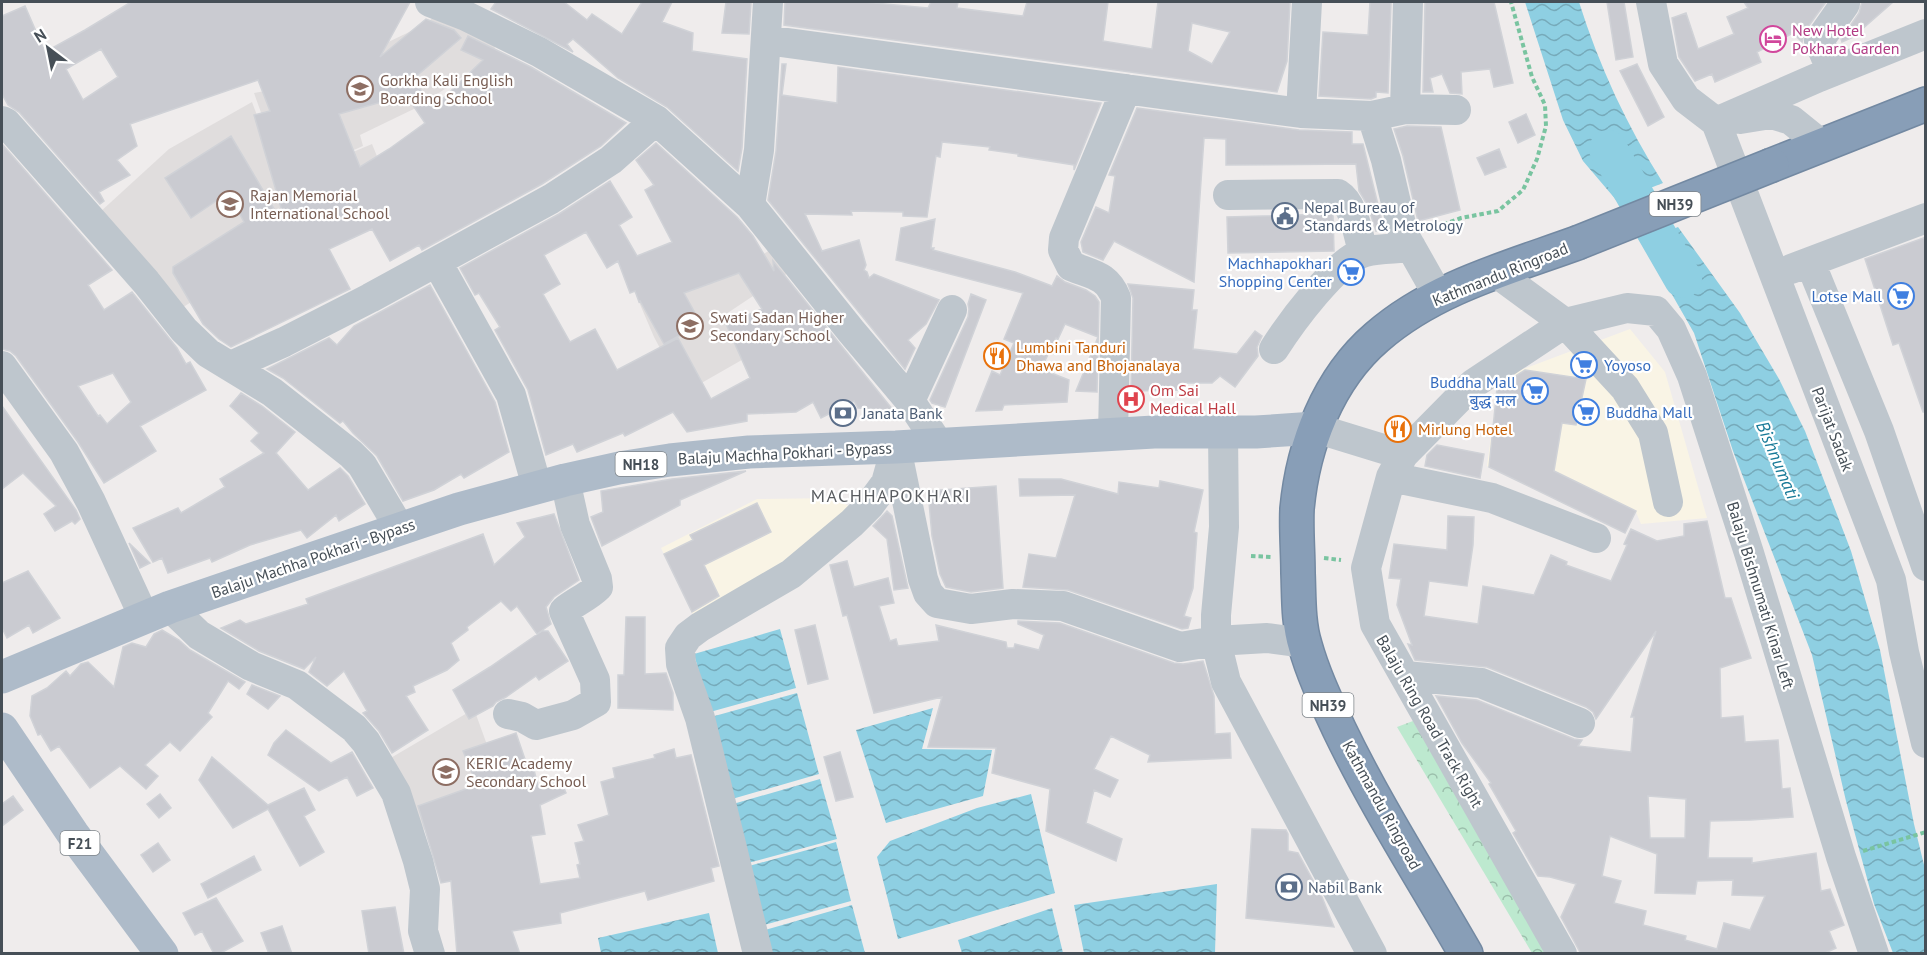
<svg xmlns="http://www.w3.org/2000/svg" width="1927" height="955" viewBox="0 0 1927 955" font-family="'PT Sans','Noto Sans Devanagari',sans-serif">
  <style>
    .commercial { fill: #f9f4e5 }
    .education { fill: #e0dddd }
    .forest { fill: url(#forest-crowns) }
    .water { fill: url(#water-waves) }
    .lines { fill: none; stroke-linecap: round; stroke-linejoin: round }
    .river { stroke: #8ecfe2; stroke-width: 38 }
    .building { fill: #cacbd1; stroke: #d0d2d7; stroke-width: 1.5; fill-rule: evenodd }
    .highway-casing { stroke: #7389a2; stroke-width: 36 }
    .path { stroke: #79c4a0; stroke-width: 4; stroke-dasharray: 4.5 3; stroke-linecap: butt }
    .minor { stroke: #bec6cd; stroke-width: 30 }
    .major { stroke: #aebbc9; stroke-width: 33 }
    .highway { stroke: #889eb7; stroke-width: 33 }
    .highway-bridge-casing { stroke: #7389a2; stroke-width: 36; stroke-linecap: butt }
    .highway-bridge { stroke: #889eb7; stroke-width: 33 }
    .labels { text-anchor: middle; dominant-baseline: central; stroke-width: 4.5; stroke-linejoin: round; paint-order: stroke }
    .shield { fill: #fff; stroke: #7e8489; stroke-width: 1.5 }
    .shield-label { font-size: 15px; font-weight: bold; fill: #464f57 }
    .hotel-label { font-size: 16px; fill: #b23c85; stroke: #fff; text-anchor: start }
    .education-label { font-size: 16px; fill: #785e54; stroke: #fff; text-anchor: start }
    .service-label { font-size: 16px; fill: #4e5e75; stroke: #fff; text-anchor: start }
    .shop-label { font-size: 16px; fill: #366cbe; stroke: #fff; text-anchor: end }
    .street-label { font-size: 16px; fill: #464f57; stroke: #fff }
    .food-label { font-size: 16px; fill: #c56008; stroke: #fff; text-anchor: start }
    .health-label { font-size: 16px; fill: #be3a42; stroke: #fff; text-anchor: start }
    .water-label { font-size: 18px; font-style: italic; fill: #197a98; stroke: #fff }
    .neighbourhood-label { font-size: 18px; letter-spacing: 1.5px; fill: #595c60; stroke: #fff }
  </style>
  <defs>
    <pattern id="forest-crowns" width="20" height="18" patternUnits="userSpaceOnUse" patternTransform="scale(1.5)"><rect width="20" height="18" fill="#bde9cf"/><path d="M2 6a3 3 0 1 1 6 0M12 15a3 3 0 1 1 6 0" fill="none" stroke="#9bbfab"/></pattern>
    <pattern id="water-waves" width="16" height="10" patternUnits="userSpaceOnUse" patternTransform="scale(1.5)"><rect width="16" height="10" fill="#8ecfe2"/><path d="M0 5q4-4 8 0t8 0" fill="none" stroke="#76aaba"/></pattern>
  </defs>
  <rect width="100%" height="100%" fill="#efecec"/>
  <path class="commercial" d="M1630 329 1665 372 1707 518 1641 524 1636 512 1625 533 1487 466 1499 378Z
    M837 498 857 512 696 621 661 548 757 499Z"/>
  <path class="education" d="M445 6 498 15 494 55 420 106 360 135 363 146 285 180 254 93 298 85 426 24Z
    M252 102 282 182 372 144 387 181 180 309 99 213 169 149Z
    M778 245 797 267 726 314 747 357 684 393 654 337 636 295 703 266 736 271Z
    M474 709 502 786 424 830 389 759Z"/>
  <path class="forest" d="M1413 721 1551 953H1532L1397 727Z"/>
  <path class="water" d="M1525 2H1579C1599 66 1627 126 1663 183L1617 201 1583 161 1563 120Z
    M1678 227 1740 313 1779 379 1805 431 1851 551 1880 650 1914 824 1925 869V953H1893L1874 904 1846 801 1812 655 1733 451 1694 333 1642 242Z
    M780 629 796 688 710 712 694 654Z
    M797 693 819 774 732 799 711 717Z
    M933 708 922 749 992 750 983 796 886 823 856 730Z
    M820 779 837 839 748 863 733 804Z
    M1031 794 1055 893 898 939 877 857 890 841 977 808Z
    M836 842 851 901 764 925 749 866Z
    M1217 884 1215 953H1084L1074 905Z
    M852 905 865 953H771L765 930Z
    M1052 908 1063 953H962L958 940Z
    M709 913 718 953H601L598 938Z"/>
  <g class="lines">
    <path class="river" d="M1608 149 1683 279"/>
  </g>
  <path class="building" d="M131 2H410L380 57 426 19 454 30 461 38 413 79 433 108 483 60 461 50 468 36 531 67 626 123 601 146 542 184 422 250 419 245 390 261 372 229 329 249 350 289 231 347 219 339 203 324 173 273V267L244 222 228 193 191 218 165 178 231 136 280 219 284 218 254 115 270 111 258 80 130 124 137 146 117 160 130 175 99 192 104 201 100 204 19 112 8 105 2 94V16L25 6 45 52 85 30ZM101 49 118 77 83 100 66 69ZM406 95 425 123 389 149 360 167 339 114Z
    M496 2H564L587 20 592 14 622 34 642 2H672L662 22 693 33 692 51 747 59 742 148 738 171 667 107 618 78 573 39 567 44 573 52 491 9Z
    M726 2H751L749 34 722 33Z
    M785 2H864L928 8 931 2H958L957 8 1023 16 1027 2H1108L1103 41 1152 49 1158 2H1290L1287 61 1277 92 784 25ZM1192 23 1230 32 1212 64 1188 51Z
    M1370 2H1391L1388 93 1376 92V97L1371 99 1319 96 1323 32 1368 35Z
    M1425 2H1494L1513 83 1494 87 1490 69 1461 72 1462 94 1450 93 1442 74 1430 78 1433 92H1423Z
    M1607 2H1624L1633 57 1616 60Z
    M1744 2H1826L1805 31 1802 42 1793 33 1757 52 1761 62 1715 82 1712 74 1695 81 1679 57 1672 18 1686 13 1698 49 1734 34 1727 17 1748 8Z
    M1862 2H1893L1853 37 1842 42 1841 39 1859 13Z
    M782 64H786L782 95 830 102 837 103 838 67 1101 103 1074 170V165L1018 156V154L989 150 990 147 942 142 940 157 936 156 927 217 903 216V212L851 211 852 215 805 214 822 251 859 240 866 265 864 270 867 272 869 278 874 274 939 300 926 324 908 340 915 348 905 369 768 200 776 151Z
    M1637 64 1664 117 1648 126 1620 71Z
    M1137 108 1299 130 1352 132V144H1363L1384 229 1376 231 1368 206 1359 191 1356 164 1226 165V139L1204 138 1194 282 1114 241 1103 260 1083 252 1081 242 1096 207 1109 213 1115 176 1109 175Z
    M1526 114 1535 135 1518 143 1509 122Z
    M1407 126 1441 127 1460 210 1418 221 1403 156 1394 129Z
    M656 143 737 217 753 236 774 271 773 261 893 410 858 408 854 401 821 418 813 402 796 412 747 414V421L687 432 673 412 625 436 623 433 577 452 573 444 546 455 528 390 495 330 500 327 479 293 475 295 460 268 559 214 610 181 632 217 619 225 637 256 672 242 645 190 654 185 636 160ZM586 232 607 268 618 261 630 293 635 291 639 302 640 301 664 344 701 324 684 293 739 273 762 309 726 324 750 378 711 399 678 338 617 370 595 329 570 342 543 294 560 284 544 255Z
    M2 144 112 270 88 285 104 310 132 292 177 348 186 364 190 362 206 390 140 426 156 451 104 483 78 442 16 356 10 351 2 349ZM113 373 131 402 107 424 100 415 98 416 78 386Z
    M1499 149 1506 167 1485 175 1477 158Z
    M1333 214 1334 251 1228 253 1227 217Z
    M935 219 931 248H934L933 250 1015 272 1052 286 1057 276 1065 282 1086 290 1095 296 1099 302 1097 392 1076 391 1098 337 1065 324 1058 339 1056 338 1041 369 1069 380 1067 402 1004 405 1002 410 976 411 992 371 1000 375 1014 343 1004 339 1023 293 896 260 901 228Z
    M1926 237V412H1923L1899 343 1893 345 1865 259Z
    M1128 284 1194 290 1192 310H1197L1193 349 1237 354 1255 331 1262 336 1257 347 1258 356 1235 387 1220 376 1212 383H1186V390L1131 391 1133 298Z
    M430 285 495 402 509 452 464 478 461 474 434 490 403 501 377 456 353 433 343 421 340 423 283 378 267 369 329 338 337 345 354 326Z
    M971 294 986 300 945 407 932 403 930 400 968 317 969 309 968 304Z
    M1525 370 1586 379 1576 425 1562 423 1554 471 1636 511 1625 533 1489 467 1497 388Z
    M241 393 262 406 295 432 276 453 308 490 340 468 348 476 365 504 339 521 336 515 307 538 301 530 250 545 212 562 210 558 168 573 162 558 153 562 133 528 178 508 181 513 225 487 220 479 264 453 251 441 259 433 230 406Z
    M2 406 76 510 80 519 75 524 72 521 55 531 44 514 56 506 23 473 2 489Z
    M1437 445 1484 454 1480 478 1425 466 1427 455Z
    M746 471 680 500V505L602 546 591 517 603 512 601 491 672 479Z
    M1019 479H1061L1118 494 1119 482 1159 488 1160 481 1203 490 1194 532 1197 533 1193 588 1184 616 1191 618 1188 628 1182 629 1068 590 1023 587 1029 554 1056 558 1075 495 1020 496Z
    M996 486 1003 588 971 592 946 587 940 574 932 536 928 491Z
    M757 503 771 532 704 565 719 596 692 612 664 554 693 540 690 535Z
    M887 511 892 516 908 588 894 590 887 539 873 526Z
    M554 514 579 580 554 597 546 607 551 624 537 634 517 606 511 611 501 601 467 627 468 630 451 643 459 660 447 670 413 686 415 692 406 696 428 730 392 753 379 731 363 713 367 711 344 671 327 686 309 672 316 657 304 669 259 651 221 628 240 620 246 624 308 604 306 599 483 534 494 565 525 537 517 523Z
    M1448 516 1474 517 1473 545 1467 586 1429 581 1424 616 1478 624 1483 586 1534 595 1551 555 1567 562 1566 565 1611 581 1627 545 1624 544 1631 529 1657 541 1684 536V524L1707 521 1725 598H1731L1751 658 1720 668 1721 718 1743 716 1745 742 1778 740 1782 789 1790 788 1793 817 1751 820 1710 821 1708 858H1752V863L1816 853 1821 891 1830 889 1844 925 1829 931 1836 948 1823 954H1581L1561 917 1576 884 1550 877 1538 876 1513 833 1516 831 1489 784 1491 783 1462 743 1436 696 1477 700 1574 739 1582 740 1578 746 1631 752 1634 717H1631L1656 631 1596 719 1593 712 1586 707 1487 667 1415 660 1408 644 1412 645 1397 605 1401 579 1389 578 1394 544 1447 550ZM1648 796 1686 799 1685 838H1650ZM1610 836 1657 854 1655 893 1695 894 1697 881 1733 880 1732 895 1765 896 1750 930 1724 923 1717 949 1685 940 1686 936 1643 925 1646 911 1614 903 1621 881 1602 876Z
    M129 543 150 563 140 568Z
    M847 561 854 587 888 578 894 603 879 606 890 641 896 639 898 646 939 641 936 625 1006 642 1007 648H1014L1015 644 1039 650 1044 635 1018 624V621L1060 623 1174 663 1183 664 1203 661 1214 696 1215 734 1230 733 1231 758 1148 762 1150 755 1111 736 1094 769 1118 780 1110 797 1094 790 1086 823 1122 839 1116 861 1046 831 1050 789 992 773 996 748 928 747 942 697 874 713 847 615 843 616 830 565Z
    M28 571 60 618 33 633 29 625 7 638 2 628V583Z
    M626 617H645V674L666 673 673 693V710L618 708V675H624Z
    M815 625 828 679 808 684 795 630Z
    M162 630 179 640 190 650 245 682 239 689 228 681 208 713 212 717 180 751 170 742 145 765 158 776 146 789 120 766 90 788 59 746 51 751 41 734 38 735 30 716 32 696 47 688 66 671 70 676 81 664 88 662 114 687 123 647 132 643 146 647 154 634Z
    M542 631H548L568 661 539 680 536 676 506 697 496 702 493 706 469 719 453 690 490 667Z
    M252 685 280 696 268 709 247 694Z
    M286 730 331 763 352 752 373 788 357 796 347 777 319 791 268 755 274 743Z
    M516 733 528 768 533 766 538 786 559 777 566 793 540 805 545 834 531 836 540 884 580 878 577 865 580 864 575 843 584 841 578 825 609 815 601 782 615 778 613 768 655 758 654 755 674 749 676 758 691 755 719 866 711 868 714 881 648 900 645 891 560 913 561 923 512 931 520 954H457L451 881 441 883 418 806 477 785 463 751Z
    M840 752 853 797 836 801 824 757Z
    M212 757 268 805 304 788 315 810 304 816 324 852 300 866 268 809 233 828 199 780Z
    M160 794 171 808 159 818 147 804Z
    M13 796 23 810 2 826V804Z
    M1252 829 1286 830 1288 834V851L1298 853 1322 897 1334 927 1246 918Z
    M158 843 170 860 153 872 141 855Z
    M254 856 261 870 208 898 201 884Z
    M216 898 243 941 219 954H214L202 931 195 935 183 913Z
    M395 907 404 954H369L362 911Z
    M282 926 292 954H269L261 933Z"/>
  <g class="lines">
    <defs>
      <path id="highway" d="M1772 165 1926 104
        M1466 954C1423 879 1376 806 1339 729 1326 701 1313 674 1305 645 1298 623 1299 596 1298 573 1298 552 1296 530 1297 509 1303 445 1328 379 1377 337 1433 288 1508 268 1577 243"/>
    </defs>
    <use href="#highway" class="highway-casing"/>
    <path class="path" d="M1430 231 1436 227 1461 218 1498 211 1523 190 1537 159 1546 126 1545 105 1532 77 1511 2
      M1251 556 1272 557
      M1324 558 1341 560
      M1863 851 1926 832"/>
    <path class="minor" d="M430 2 466 16 539 52 656 120 750 205
      M768 2 759 150 750 205 851 331 910 401 939 445
      M1651 2 1663 64 1686 99 1716 122
      M766 40 1301 113 1372 116 1405 109 1456 110
      M1832 72 1819 41 1845 4 1843 2
      M1405 109 1408 2
      M1301 113 1307 2
      M1372 116 1386 160 1403 233 1438 295
      M1740 119 1771 114 1791 120 1822 145
      M2 121 6 123 146 282 184 330 208 353 272 392 351 454 362 465 400 529
      M1716 122 1891 580 1904 652 1926 743
      M1716 122 1819 77 1926 34
      M1228 195 1338 194C1354 204 1358 234 1363 252
      M437 262 511 395 537 487
      M1810 262 1879 431 1926 566
      M1791 269 1926 218
      M1495 272 1565 323 1625 388 1653 433 1668 502
      M1274 349C1290 324 1336 260 1365 252 1379 248 1396 249 1411 247
      M2 366 64 452 91 502 144 617
      M231 366 284 342 370 298 551 199 611 160 656 120
      M910 401 952 310
      M1315 428 1403 455
      M1223 432 1224 527 1216 615V641L1226 682 1372 954
      M1113 434 1116 298C1107 275 1093 275 1071 266L1063 250 1064 238 1126 89
      M897 452 923 579 928 593 937 603 971 609 1013 604 1063 606 1180 647 1216 641 1267 638 1304 643
      M1391 477 1492 498 1596 538
      M170 607 199 635 251 666 297 685 354 728 366 742 396 793 418 861 425 889 423 931 430 954
      M1405 676 1481 683 1580 723
      M508 714 522 717 536 725 573 715 596 702 595 680 564 611C575 602 588 597 598 587L597 579 575 525 565 480
      M758 954 700 718 681 664 680 648 688 636 700 627 791 574 852 523 869 506 886 483 896 447
      M1562 954 1375 624 1366 568 1391 477 1403 455 1473 384 1565 323 1627 308 1656 311 1671 329 1692 376 1749 553 1841 857 1874 954"/>
    <path class="major" d="M2 677 170 607 296 564 459 509 565 480 619 468 670 460 749 452 896 447 1154 432H1256L1315 428
      M2 729 73 834 162 954"/>
    <use href="#highway" class="highway"/>
    <defs>
      <path id="highway-bridge" d="M1577 243 1772 165"/>
    </defs>
    <use href="#highway-bridge" class="highway-bridge-casing"/>
    <use href="#highway-bridge" class="highway-bridge"/>
  </g>
  <defs>
    <symbol id="hotel-ring" viewBox="-11 -11 22 22"><circle r="9.5" fill="#fff" stroke="#d1479c" stroke-width="1.5"/><path d="M-6-4.5h1.5V1H6V5H4.5V3h-9V5H-6ZM-4 0a1.8 1.8 0 1 1 3.6 0ZM.5 0V-2.5h3Q6-2.5 6 0Z" fill="#d1479c"/></symbol>
    <symbol id="school-ring" viewBox="-11 -11 22 22"><circle r="9.5" fill="#fff" stroke="#8d6e63" stroke-width="1.5"/><path d="M0-5L7-2L0 1L-7-2ZM-4 1L0 2.5L4 1V4Q0 6-4 4Z" fill="#8d6e63"/></symbol>
    <symbol id="civic-ring" viewBox="-11 -11 22 22"><circle r="9.5" fill="#fff" stroke="#5c6f8a" stroke-width="1.5"/><path d="M-.6-6.5H3V-4.5H.6V-3L4-1V1h2V6H-6V1h2V-1L-.6-3ZM-1.2 2.5V6h2.4V2.5Z" fill="#5c6f8a"/></symbol>
    <symbol id="supermarket-ring" viewBox="-11 -11 22 22"><circle r="9.5" fill="#fff" stroke="#3f7fe0" stroke-width="1.5"/><path d="M-6-5.5h2.5l.6 2H6L4.5 2H-2.5L-4.4-4H-6ZM-1.5 3.2a1.3 1.3 0 1 0 .1 0ZM3 3.2a1.3 1.3 0 1 0 .1 0Z" fill="#3f7fe0"/></symbol>
    <symbol id="restaurant-ring" viewBox="-11 -11 22 22"><circle r="9.5" fill="#fff" stroke="#e8710a" stroke-width="1.5"/><path d="M-5-6h1v4h1v-4h1v4h1v-4h1v5L-1.5 .5V6h-2V.5L-5-1ZM5-6V6H3V1.5H1.5Q1.5-4 5-6Z" fill="#e8710a"/></symbol>
    <symbol id="hospital-ring" viewBox="-11 -11 22 22"><circle r="9.5" fill="#fff" stroke="#e0444e" stroke-width="1.5"/><path d="M-5-5h3v3.5h4V-5h3V5h-3V1.5h-4V5h-3Z" fill="#e0444e"/></symbol>
    <symbol id="bank-ring" viewBox="-11 -11 22 22"><circle r="9.5" fill="#fff" stroke="#5c6f8a" stroke-width="1.5"/><path d="M-6-4H6V4H-6ZM0-2.3a2.3 2.3 0 1 0 0 4.6a2.3 2.3 0 1 0 0-4.6Z" fill="#5c6f8a"/></symbol>
  </defs>
  <g fill-rule="evenodd">
    <use href="#hotel-ring" x="1758" y="24" width="30" height="30"/>
    <use href="#school-ring" x="345" y="74" width="30" height="30"/>
    <use href="#school-ring" x="215" y="189" width="30" height="30"/>
    <use href="#civic-ring" x="1270" y="201" width="30" height="30"/>
    <use href="#supermarket-ring" x="1336" y="257" width="30" height="30"/>
    <use href="#supermarket-ring" x="1886" y="281" width="30" height="30"/>
    <use href="#school-ring" x="675" y="311" width="30" height="30"/>
    <use href="#restaurant-ring" x="982" y="341" width="30" height="30"/>
    <use href="#supermarket-ring" x="1569" y="350" width="30" height="30"/>
    <use href="#supermarket-ring" x="1520" y="376" width="30" height="30"/>
    <use href="#hospital-ring" x="1116" y="384" width="30" height="30"/>
    <use href="#supermarket-ring" x="1571" y="397" width="30" height="30"/>
    <use href="#bank-ring" x="828" y="398" width="30" height="30"/>
    <use href="#restaurant-ring" x="1383" y="414" width="30" height="30"/>
    <use href="#school-ring" x="431" y="757" width="30" height="30"/>
    <use href="#bank-ring" x="1274" y="872" width="30" height="30"/>
  </g>
  <g class="labels">
    <g class="shield">
      <rect x="1649.5" y="192" width="51" height="24" rx="4.5"/>
      <rect x="615.5" y="452" width="51" height="24" rx="4.5"/>
      <rect x="1302.5" y="693" width="51" height="24" rx="4.5"/>
      <rect x="60.5" y="831" width="39" height="24" rx="4.5"/>
    </g>
    <g class="shield-label">
      <text x="1675" y="204">NH39</text>
      <text x="641" y="464">NH18</text>
      <text x="1328" y="705">NH39</text>
      <text x="80" y="843">F21</text>
    </g>
    <g class="hotel-label">
      <text x="1792" y="30">New Hotel<tspan x="1792" dy="18">Pokhara Garden</tspan></text>
    </g>
    <g class="education-label">
      <text x="380" y="80">Gorkha Kali English<tspan x="380" dy="18">Boarding School</tspan></text>
      <text x="250" y="195">Rajan Memorial<tspan x="250" dy="18">International School</tspan></text>
      <text x="710" y="317">Swati Sadan Higher<tspan x="710" dy="18">Secondary School</tspan></text>
      <text x="466" y="763">KERIC Academy<tspan x="466" dy="18">Secondary School</tspan></text>
    </g>
    <g class="service-label">
      <text x="1304" y="207">Nepal Bureau of<tspan x="1304" dy="18">Standards &amp; Metrology</tspan></text>
      <text x="862" y="413">Janata Bank</text>
      <text x="1308" y="887">Nabil Bank</text>
    </g>
    <g class="shop-label">
      <text x="1332" y="263">Machhapokhari<tspan x="1332" dy="18">Shopping Center</tspan></text>
      <text x="1882" y="296">Lotse Mall</text>
      <text x="1604" y="365" text-anchor="start">Yoyoso</text>
      <text x="1516" y="382">Buddha Mall<tspan x="1516" dy="18">बुद्ध मल</tspan></text>
      <text x="1606" y="412" text-anchor="start">Buddha Mall</text>
    </g>
    <g class="street-label">
      <text transform="translate(1500 274) rotate(-22)">Kathmandu Ringroad</text>
      <text transform="translate(1833 429) rotate(69)">Parijat Sadak</text>
      <text transform="translate(785 453) rotate(-3)">Balaju Machha Pokhari - Bypass</text>
      <text transform="translate(313 558) rotate(-19)">Balaju Machha Pokhari - Bypass</text>
      <text transform="translate(1761 595) rotate(73)">Balaju Bishnumati Kinar Left</text>
      <text transform="translate(1430 721) rotate(60)">Balaju Ring Road Track Right</text>
      <text transform="translate(1382 805) rotate(61)">Kathmandu Ringroad</text>
    </g>
    <g class="food-label">
      <text x="1016" y="347">Lumbini Tanduri<tspan x="1016" dy="18">Dhawa and Bhojanalaya</tspan></text>
      <text x="1418" y="429">Mirlung Hotel</text>
    </g>
    <g class="health-label">
      <text x="1150" y="390">Om Sai<tspan x="1150" dy="18">Medical Hall</tspan></text>
    </g>
    <g class="water-label">
      <text transform="translate(1778 460) rotate(67)">Bishnumati</text>
    </g>
    <g class="neighbourhood-label">
      <text x="891" y="495">MACHHAPOKHARI</text>
    </g>
  </g>
  <rect width="1927" height="955" fill="none" stroke="#464f57" stroke-width="6"/>
  <g transform="translate(48 48) rotate(328)" stroke="#ffffff" stroke-width="4.5" paint-order="stroke">
  <path d="M0-4.5L10 22L0 15L-10 22Z" fill="#464f57"/>
  <text y="-9" font-size="16" font-weight="bold" text-anchor="middle" fill="#464f57">N</text>
  </g>
</svg>
